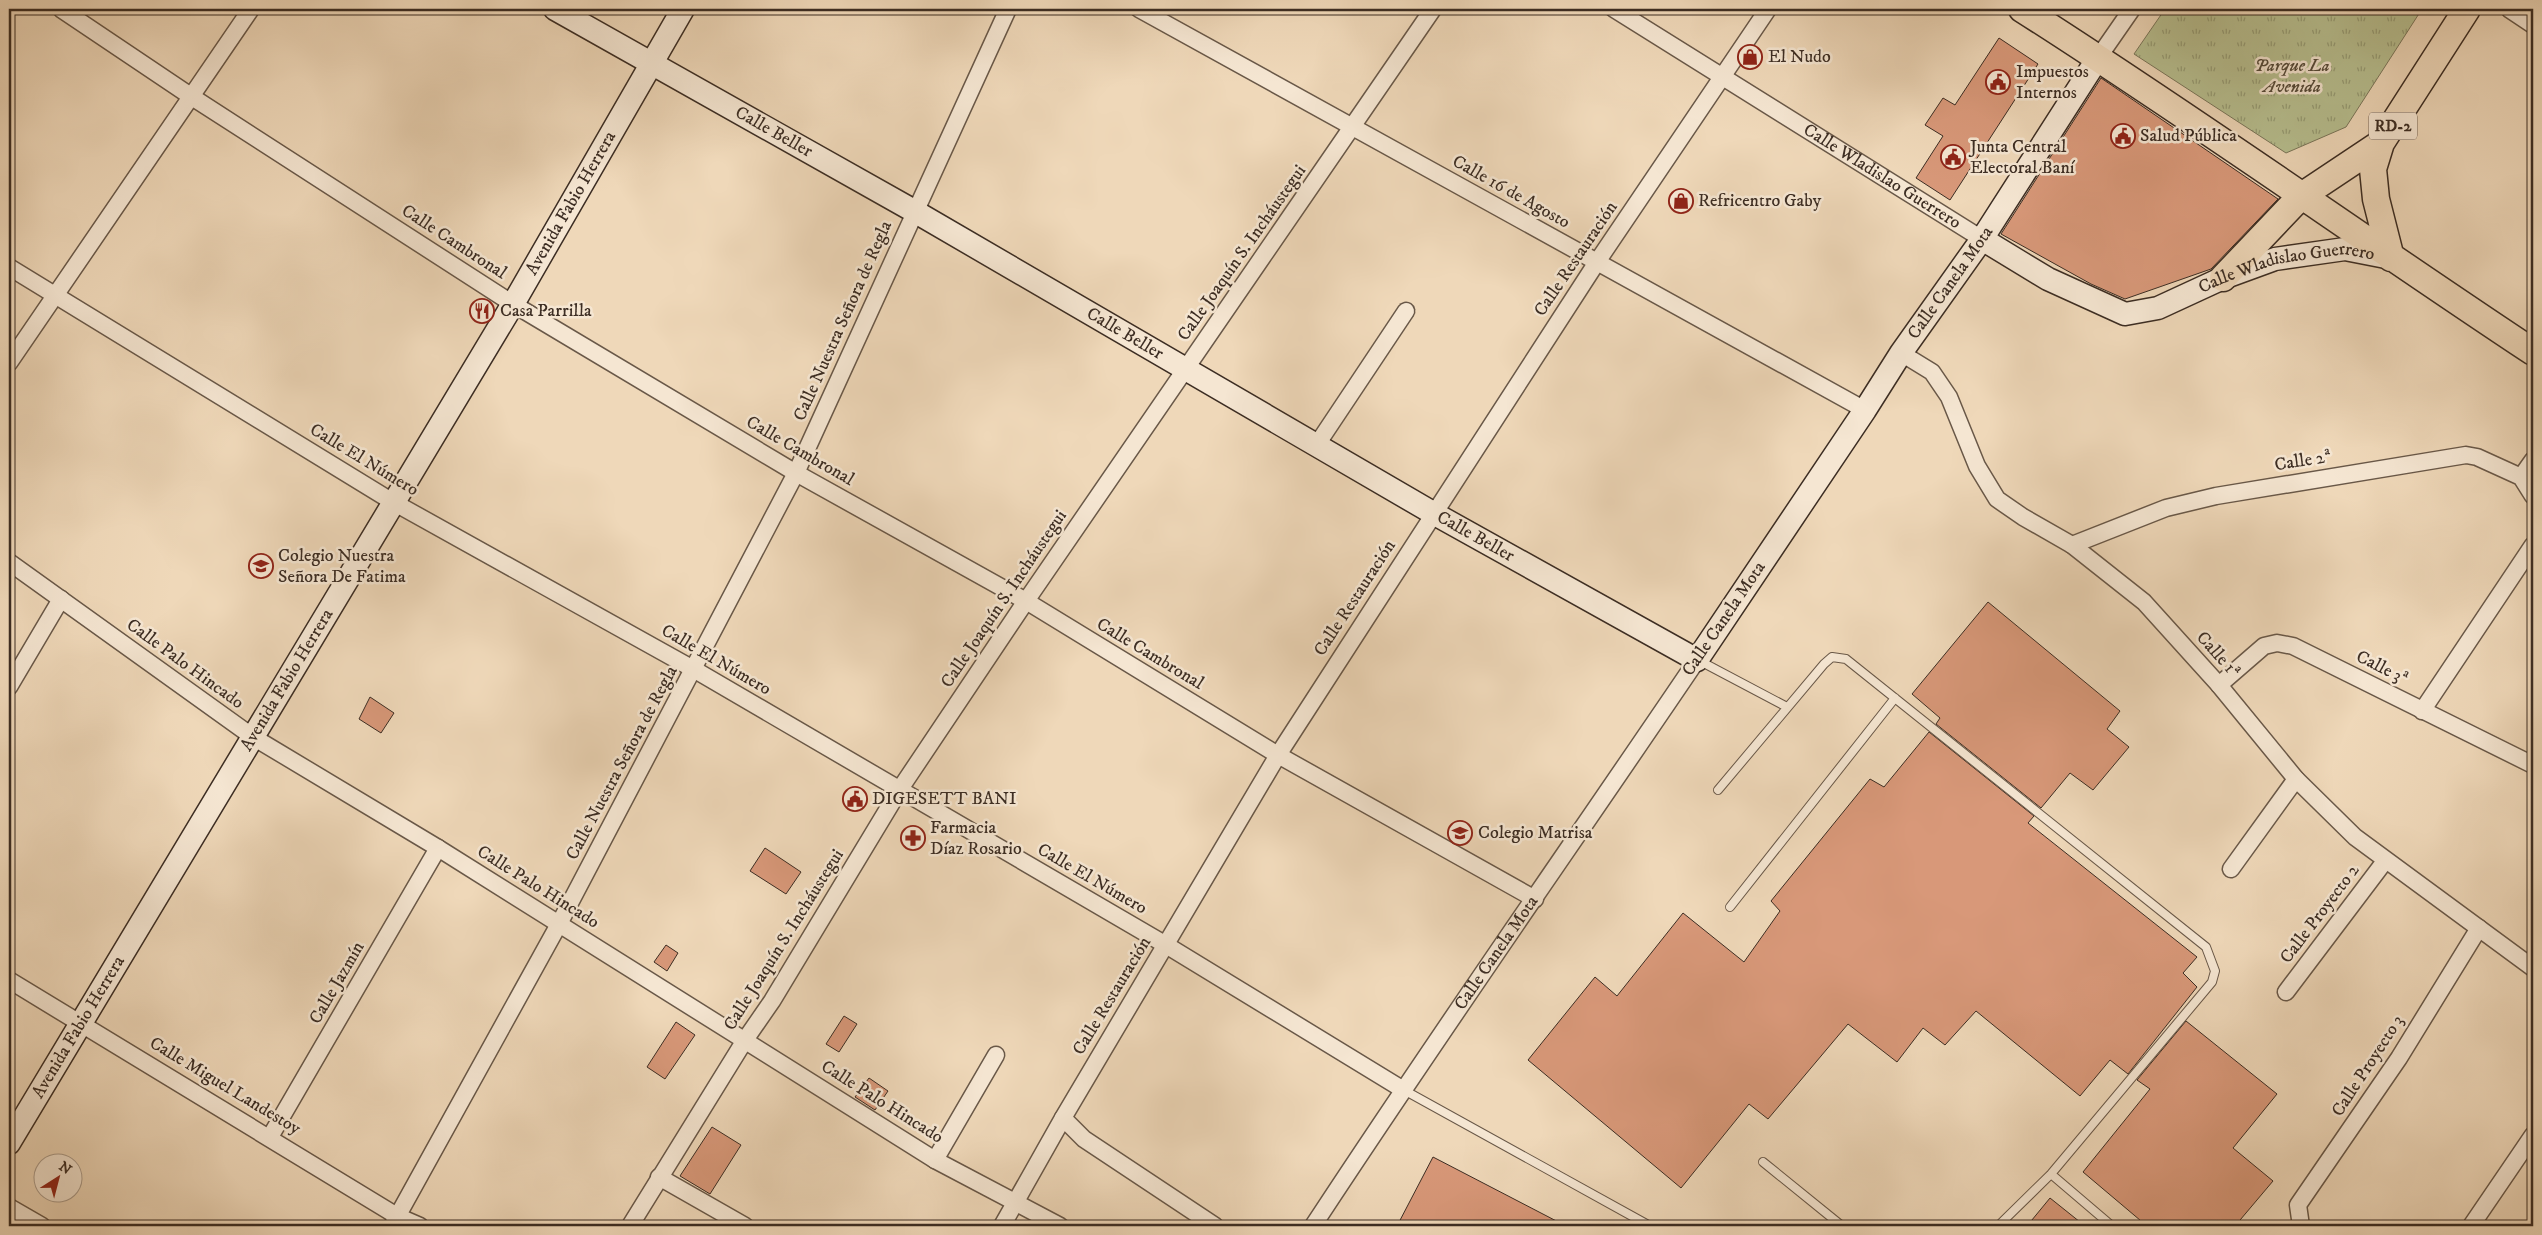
<svg xmlns="http://www.w3.org/2000/svg" width="2542" height="1235" viewBox="0 0 2542 1235" font-family="'IM FELL DW Pica',serif">
  <style>
    .park { fill: url(#park-tufts); stroke: #7a765a }
    .building { fill: #d89879; stroke: #3c2d23 }
    .lines { fill: none; stroke-linecap: round; stroke-linejoin: round }
    .lane-casing { stroke: #695848; stroke-width: 10 }
    .street-casing { stroke: #695848; stroke-width: 19 }
    .secondary-casing { stroke: #3c2d23; stroke-width: 25 }
    .primary-casing { stroke: #3c2d23; stroke-width: 29 }
    .lane { stroke: #f5e6d2; stroke-width: 8 }
    .street { stroke: #f5e6d2; stroke-width: 16 }
    .secondary { stroke: #f5e6d2; stroke-width: 22 }
    .primary { stroke: #efd8b9; stroke-width: 26 }
    .labels { text-anchor: middle; dominant-baseline: central; stroke-width: 5; stroke-linejoin: round; paint-order: stroke }
    .shield { fill: #f5e6d2; stroke: #746458; stroke-width: 1 }
    .shield-label { font-size: 16px; font-weight: bold; fill: #3c2d23 }
    .poi-label { font-size: 18px; fill: #3c2d23; stroke: #f5e6d2; text-anchor: start }
    .park-label { font-size: 18px; font-style: italic; fill: #554a39; stroke: #f5e6d2 }
    .street-label { font-size: 18px; fill: #3c2d23; stroke: #f5e6d2 }
  </style>
  <defs>
    <pattern id="park-tufts" width="24" height="20" patternUnits="userSpaceOnUse" patternTransform="scale(1.25)"><rect width="24" height="20" fill="#b7bf90"/><path d="M3 7l-1-3M5 7V3M7 7l1-3M15 17l-1-3M17 17v-4M19 17l1-3" fill="none" stroke="#969c75"/></pattern>
  </defs>
  <rect width="100%" height="100%" fill="#efd8b9"/>
  <filter id="stains"><feTurbulence type="fractalNoise" baseFrequency=".004" numOctaves="4"/><feColorMatrix values="0 0 0 0 .2 0 0 0 0 .09 0 0 0 0 .02 0 0 0 .5 -.17"/></filter>
  <radialGradient id="worn" r=".72"><stop offset=".6" stop-color="#630" stop-opacity="0"/><stop offset="1" stop-color="#630" stop-opacity=".3"/></radialGradient>
  <path class="park" d="M2165 9H2422L2346 127 2286 153 2134 54Z"/>
  <path class="building" d="M1999 38 2038 64 1950 200 1916 178 1943 136 1925 125 1943 98 1955 105Z
    M2101 78 2278 199 2211 269 2125 299 2091 284 2001 234Z
    M1988 602 2120 711 2107 729 2129 747 2093 790 2070 773 2041 808 1936 724 1940 718 1912 694Z
    M370 697 394 713 381 733 359 719Z
    M1929 732 2034 816 2028 823 2197 957 2183 973 2197 987 2128 1074 2110 1060 2080 1096 1976 1011 1945 1045 1923 1028 1897 1062 1848 1024 1768 1119 1749 1104 1681 1188 1528 1060 1595 977 1617 996 1683 913 1744 962 1780 911 1771 901 1870 779 1884 787Z
    M765 848 801 872 786 894 750 871Z
    M666 945 678 953 667 971 654 962Z
    M844 1016 857 1024 839 1052 826 1044Z
    M2186 1021 2277 1094 2233 1148 2273 1181 2235 1226H2147L2083 1172 2150 1089 2137 1080Z
    M676 1022 695 1035 665 1079 647 1067Z
    M869 1078 888 1091 875 1110 855 1097Z
    M712 1127 741 1145 710 1194 680 1176Z
    M1433 1157 1566 1226H1397Z
    M2050 1198 2085 1226H2027Z"/>
  <g class="lines">
    <defs>
      <path id="lane" d="M1698 660 1787 707
        M1718 790 1824 664 1832 657 1846 659 2206 947 2215 971 2212 982 2051 1174 1998 1226
        M1730 907 1895 698
        M1402 1089 1650 1226
        M1763 1162 1842 1226
        M2051 1174 2112 1226"/>
      <g id="street">
        <path d="M61 9 192 97 513 304 796 473 1026 601 1278 755 1535 899"/>
        <path d="M1139 9 1865 410"/>
        <path id="s1" d="M1614 9 1982 239"/>
        <path d="M2509 9 2533 25"/>
        <path d="M2098 58 2132 9"/>
        <path d="M9 267 393 502 695 670 1166 945 1402 1089"/>
        <path d="M1901 353 1932 372 1949 397 1977 466 1997 499 2023 517 2072 545 2144 602 2219 685 2296 779 2355 837 2533 968"/>
        <path d="M9 363 251 9"/>
        <path d="M1316 446 1406 311"/>
        <path d="M2521 477 2533 460"/>
        <path d="M2072 545 2166 508 2216 496 2466 455 2477 457 2521 477 2533 496"/>
        <path d="M9 562 253 737 438 848 935 1160 1060 1226"/>
        <path d="M2219 685 2264 646 2277 643 2293 646 2533 765"/>
        <path d="M9 687 61 599"/>
        <path d="M2422 711 2533 545"/>
        <path d="M2231 869 2296 779"/>
        <path d="M9 980 397 1216 420 1226"/>
        <path d="M2286 992 2385 861"/>
        <path d="M1063 1118 1084 1139 1215 1226"/>
        <path d="M270 1137 438 848"/>
        <path d="M935 1160 996 1055"/>
        <path d="M659 1177 745 1226"/>
        <path d="M9 1207 42 1226"/>
        <path d="M392 1226 559 924 796 473 1008 9"/>
        <path d="M630 1226 745 1040 772 1001 900 789 1026 601 1433 9"/>
        <path d="M1002 1226 1063 1118 1278 755 1597 262 1768 9"/>
        <path id="s2" d="M1313 1226C1438 1035 1569 849 1697 660"/>
        <path d="M2301 1226 2298 1205 2399 1058 2479 928"/>
        <path d="M2471 1226 2533 1135"/>
      </g>
      <g id="secondary">
        <path id="s3" d="M555 9 914 211 1433 513 1697 660 1865 410 1901 353 1982 239 2098 58"/>
        <path id="s4" d="M1982 239 2048 279 2125 314 2158 308 2223 278 2275 259 2345 249 2391 258"/>
        <path id="s5" d="M9 1143 513 304 683 9"/>
      </g>
      <path id="primary" d="M2022 9C2195 119 2362 239 2533 352
        M2391 258 2376 199 2373 169 2381 143 2467 9
        M2223 278 2300 197 2381 143"/>
    </defs>
    <use href="#lane" class="lane-casing"/>
    <use href="#street" class="street-casing"/>
    <use href="#secondary" class="secondary-casing"/>
    <use href="#primary" class="primary-casing"/>
    <use href="#lane" class="lane"/>
    <use href="#street" class="street"/>
    <use href="#secondary" class="secondary"/>
    <use href="#primary" class="primary"/>
  </g>
  <defs>
    <symbol id="shop-ring" viewBox="-11 -11 22 22"><circle r="9.5" fill="#f5e6d2" stroke="#8f2418" stroke-width="1.5"/><path d="M-5-2.5h2.3a2.7 3.5 0 0 1 5.4 0H5L5.5 6h-11ZM-1.5-2.5h3a1.5 2.3 0 0 0-3 0Z" fill="#8f2418"/></symbol>
    <symbol id="civic-ring" viewBox="-11 -11 22 22"><circle r="9.5" fill="#f5e6d2" stroke="#8f2418" stroke-width="1.5"/><path d="M-.6-6.5H3V-4.5H.6V-3L4-1V1h2V6H-6V1h2V-1L-.6-3ZM-1.2 2.5V6h2.4V2.5Z" fill="#8f2418"/></symbol>
    <symbol id="restaurant-ring" viewBox="-11 -11 22 22"><circle r="9.5" fill="#f5e6d2" stroke="#8f2418" stroke-width="1.5"/><path d="M-5-6h1v4h1v-4h1v4h1v-4h1v5L-1.5 .5V6h-2V.5L-5-1ZM5-6V6H3V1.5H1.5Q1.5-4 5-6Z" fill="#8f2418"/></symbol>
    <symbol id="university-ring" viewBox="-11 -11 22 22"><circle r="9.5" fill="#f5e6d2" stroke="#8f2418" stroke-width="1.5"/><path d="M0-5L7-2L0 1L-7-2ZM-4 1L0 2.5L4 1V4Q0 6-4 4Z" fill="#8f2418"/></symbol>
    <symbol id="school-ring" viewBox="-11 -11 22 22"><circle r="9.5" fill="#f5e6d2" stroke="#8f2418" stroke-width="1.5"/><path d="M0-5L7-2L0 1L-7-2ZM-4 1L0 2.5L4 1V4Q0 6-4 4Z" fill="#8f2418"/></symbol>
    <symbol id="pharmacy-ring" viewBox="-11 -11 22 22"><circle r="9.5" fill="#f5e6d2" stroke="#8f2418" stroke-width="1.5"/><path d="M-2-6h4v4h4v4h-4v4h-4v-4h-4v-4h4Z" fill="#8f2418"/></symbol>
  </defs>
  <g fill-rule="evenodd">
    <use href="#shop-ring" x="1736" y="43" width="28" height="28"/>
    <use href="#civic-ring" x="1984" y="68" width="28" height="28"/>
    <use href="#civic-ring" x="2109" y="122" width="28" height="28"/>
    <use href="#civic-ring" x="1939" y="143" width="28" height="28"/>
    <use href="#shop-ring" x="1667" y="187" width="28" height="28"/>
    <use href="#restaurant-ring" x="468" y="297" width="28" height="28"/>
    <use href="#university-ring" x="247" y="552" width="28" height="28"/>
    <use href="#civic-ring" x="841" y="785" width="28" height="28"/>
    <use href="#school-ring" x="1446" y="819" width="28" height="28"/>
    <use href="#pharmacy-ring" x="899" y="824" width="28" height="28"/>
  </g>
  <g class="labels">
    <rect class="shield" x="2369" y="112.5" width="48" height="27" rx="4"/>
    <g class="shield-label">
      <text x="2393" y="126">RD-2</text>
    </g>
    <g class="poi-label">
      <text x="1768" y="57">El Nudo</text>
      <text x="2016" y="72">Impuestos<tspan x="2016" dy="21">Internos</tspan></text>
      <text x="2140" y="136">Salud Pública</text>
      <text x="1970" y="147">Junta Central<tspan x="1970" dy="21">Electoral Baní</tspan></text>
      <text x="1698" y="201">Refricentro Gaby</text>
      <text x="500" y="311">Casa Parrilla</text>
      <text x="278" y="556">Colegio Nuestra<tspan x="278" dy="21">Señora De Fatima</tspan></text>
      <text x="872" y="799">DIGESETT BANI</text>
      <text x="930" y="828">Farmacia<tspan x="930" dy="21">Díaz Rosario</tspan></text>
      <text x="1478" y="833">Colegio Matrisa</text>
    </g>
    <g class="park-label">
      <text x="2292" y="66">Parque La<tspan x="2292" dy="21">Avenida</tspan></text>
    </g>
    <g class="street-label">
      <text stroke="none"><textPath href="#s3" startOffset="251">Calle Beller</textPath></text>
      <text stroke="none"><textPath href="#s1" startOffset="316">Calle Wladislao Guerrero</textPath></text>
      <text transform="translate(1511 192) rotate(29)">Calle 16 de Agosto</text>
      <text stroke="none"><textPath href="#s5" startOffset="1095">Avenida Fabio Herrera</textPath></text>
      <text transform="translate(454 242) rotate(33)">Calle Cambronal</text>
      <text transform="translate(1242 253) rotate(-55)">Calle Joaquín S. Incháustegui</text>
      <text transform="translate(1576 259) rotate(-56)">Calle Restauración</text>
      <text stroke="none"><textPath href="#s4" startOffset="332">Calle Wladislao Guerrero</textPath></text>
      <text stroke="none"><textPath href="#s3" startOffset="1769">Calle Canela Mota</textPath></text>
      <text transform="translate(843 321) rotate(-66)">Calle Nuestra Señora de Regla</text>
      <text stroke="none"><textPath href="#s3" startOffset="656">Calle Beller</textPath></text>
      <text transform="translate(800 451) rotate(30)">Calle Cambronal</text>
      <text transform="translate(364 460) rotate(31)">Calle El Número</text>
      <text transform="translate(2303 461) rotate(-9)">Calle 2ª</text>
      <text stroke="none"><textPath href="#s3" startOffset="1061">Calle Beller</textPath></text>
      <text transform="translate(1355 598) rotate(-57)">Calle Restauración</text>
      <text transform="translate(1004 599) rotate(-56)">Calle Joaquín S. Incháustegui</text>
      <text transform="translate(1724 619) rotate(-56)">Calle Canela Mota</text>
      <text transform="translate(1150 654) rotate(31)">Calle Cambronal</text>
      <text transform="translate(2218 655) rotate(48)">Calle 1ª</text>
      <text transform="translate(716 660) rotate(30)">Calle El Número</text>
      <text transform="translate(185 664) rotate(36)">Calle Palo Hincado</text>
      <text transform="translate(2382 668) rotate(27)">Calle 3ª</text>
      <text stroke="none"><textPath href="#s5" startOffset="540">Avenida Fabio Herrera</textPath></text>
      <text transform="translate(622 763) rotate(-62)">Calle Nuestra Señora de Regla</text>
      <text transform="translate(1092 879) rotate(30)">Calle El Número</text>
      <text transform="translate(538 887) rotate(32)">Calle Palo Hincado</text>
      <text transform="translate(2320 914) rotate(-53)">Calle Proyecto 2</text>
      <text transform="translate(784 940) rotate(-58)">Calle Joaquín S. Incháustegui</text>
      <text stroke="none"><textPath href="#s2" startOffset="329">Calle Canela Mota</textPath></text>
      <text transform="translate(337 983) rotate(-60)">Calle Jazmín</text>
      <text transform="translate(1112 996) rotate(-59)">Calle Restauración</text>
      <text stroke="none"><textPath href="#s5" startOffset="135">Avenida Fabio Herrera</textPath></text>
      <text transform="translate(2368 1066) rotate(-57)">Calle Proyecto 3</text>
      <text transform="translate(225 1086) rotate(31)">Calle Miguel Landestoy</text>
      <text transform="translate(882 1102) rotate(32)">Calle Palo Hincado</text>
    </g>
  </g>
  <rect width="2542" height="1235" fill="none" stroke="#efd8b9" stroke-width="30"/>
  <rect x="10" y="10" width="2522" height="1215" fill="none" stroke="#3c2d23" stroke-width="2.5"/>
  <rect x="15" y="15" width="2512" height="1205" fill="none" stroke="#3c2d23"/>
  <g transform="translate(58 1178) rotate(36)"><circle r="24" fill="#f5e6d2" stroke="#ab9c8c"/>
  <path d="M0-4L9 19L0 12L-9 19Z" fill="#8f2418"/>
  <text y="-8" font-size="14" font-weight="bold" text-anchor="middle" fill="#3c2d23">N</text>
  </g>
  <rect width="100%" height="100%" filter="url(#stains)"/>
  <rect width="100%" height="100%" fill="url(#worn)"/>
</svg>
